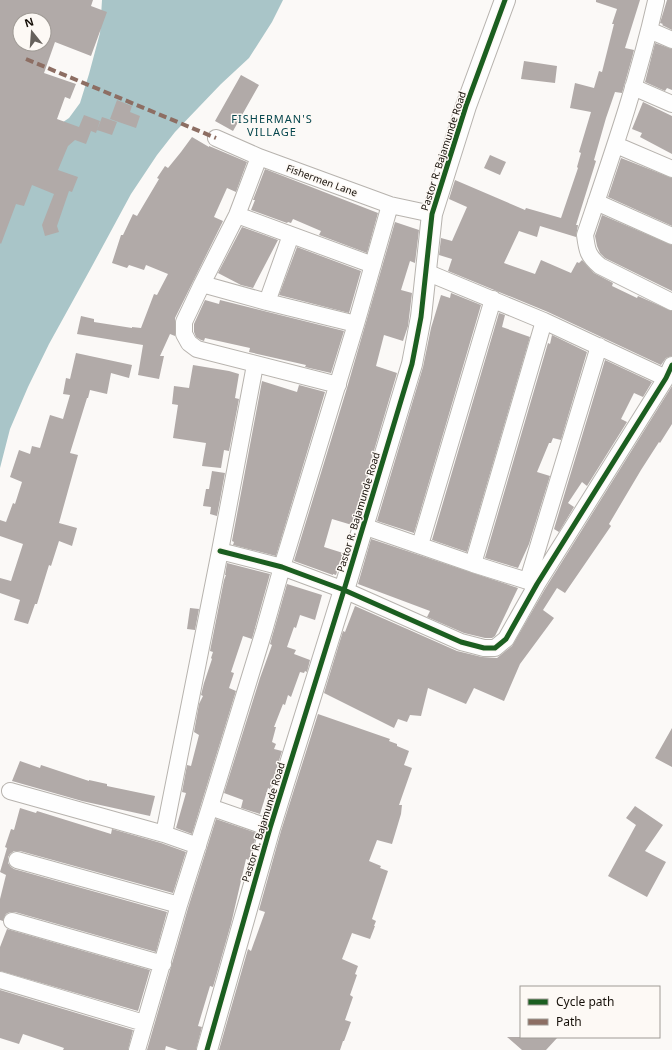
<svg xmlns="http://www.w3.org/2000/svg" width="672" height="1050" viewBox="0 0 672 1050" font-family="'Noto Sans',sans-serif">
  <style>
    .water { fill: #a9c5c8 }
    .building { fill: #b1aaa8; fill-rule: evenodd }
    .lines { fill: none; stroke-linecap: round; stroke-linejoin: round }
    .minor-casing { stroke: #b7b3ae; stroke-width: 18 }
    .tertiary-casing { stroke: #b7b3ae; stroke-width: 22 }
    .minor { stroke: #fefefe; stroke-width: 16 }
    .tertiary { stroke: #fefefe; stroke-width: 20 }
    .quiet { stroke: #8d6e63; stroke-width: 4; stroke-dasharray: 8 4; stroke-linecap: butt }
    .cycleway-casing { stroke: #fdf9f5; stroke-width: 8 }
    .cycleway { stroke: #1b5e20; stroke-width: 5 }
    .labels { text-anchor: middle; dominant-baseline: central; stroke-width: 3; stroke-linejoin: round; paint-order: stroke }
    .street-label { font-size: 10px; fill: #150f08; stroke: #fdf9f5 }
    .neighbourhood-label { font-size: 11px; letter-spacing: 1px; fill: #05464e; stroke: #fdf9f5 }
  </style>
  <rect width="100%" height="100%" fill="#fbf9f7"/>
  <path class="water" d="M102 0H283L272 22 249 58 221 84 175 132 157 155 131 194 91 268 49 344 28 387 10 429 0 468V165L69 118 80 103 89 74 100 33Z"/>
  <path class="building" d="M0 0H93L91 6 107 12 91 56 55 42 44 73 76 84 70 99 65 97 57 119 79 127 84 115 100 121 96 133 91 131 86 144 75 140 68 146 58 170 78 177 72 192 69 191 57 226 59 232 45 236 42 225 54 194 32 185 24 206 16 204 1 244 0 243ZM20 20H44V44H20Z
    M596 0H640L625 48 634 50 632 58 622 93 615 92 606 118 594 160 596 161 576 225H578L576 237 540 226 537 237 519 231 504 263 535 274 541 260 571 273 577 262 579 263 582 260 594 273 613 283 612 286 637 298 638 296 672 311V356L666 358 661 365 548 312 448 271 452 259 439 255 441 238 452 241 467 207 449 199 455 180 525 210 526 208 561 218 578 168 577 167 581 153 579 152 591 112 570 108 575 83 594 88 599 71 602 72 614 24H612L617 9 596 2Z
    M667 0H672V30L662 25 663 24 660 23Z
    M655 43 672 49V90L667 88 665 91 645 82Z
    M524 61 557 66 555 83 521 79Z
    M241 75 259 85 233 131 215 121Z
    M117 100 132 106 130 112 140 116 136 128 110 119Z
    M643 102 672 116V154L640 137 642 133 632 129Z
    M102 117 117 122 112 135 97 130Z
    M192 137 209 147V146L247 162 236 192 227 188 214 217 223 221 175 318V336L170 334 160 356H164L159 379 138 375 143 345 77 334 81 316 94 319V322L132 328V327L141 328 154 294 157 295 168 274 146 265 144 270 129 265 127 268 112 263 121 235H123L133 214 137 216 159 179 157 178 165 166 168 168 181 152Z
    M490 155 506 162 500 175 484 168Z
    M621 158 672 178V226L608 197Z
    M265 169 378 213 367 253 319 235 321 231 293 219 291 223 288 222 287 223 251 210 255 200H253Z
    M602 215 672 245V291L605 258 600 253 597 246 595 236Z
    M395 222 419 230 415 263 410 261 401 290 412 293 408 326 403 341 384 335 376 366 397 373 352 525 332 519 324 547 343 553 336 575 333 574V575L294 561 347 388Z
    M242 227 278 240 253 288 241 285 218 273Z
    M297 247 361 271 349 313 279 295Z
    M451 293 481 305 414 533 377 521 423 367 431 328 441 295 450 298Z
    M205 300 219 304 220 300 344 331 331 373 305 367 306 365 249 352 250 348 205 338 204 341 201 340 196 337 194 332V324Z
    M499 313 505 315 502 327 530 337 467 552 432 540Z
    M552 335 587 352 561 440 553 438 551 443H549L537 472 550 476 529 544 518 568 485 558 548 343 550 344Z
    M76 353 132 365 129 378 111 373 107 394 90 390 88 398H87L70 453 78 455 59 523 77 528 72 546 59 541 51 566 49 565 37 604H35L28 624 14 620 20 600 0 593V578L11 581 23 544 0 536V520L6 522 13 503 15 504 22 482 10 477 19 450 30 454 32 446 40 448 50 415 63 419 70 395 63 394 66 378 70 379Z
    M605 360 652 382 643 397 634 393 621 419 627 422 587 486 582 482 568 503 574 507 559 532 554 529Z
    M193 365 229 371 239 374 235 398 239 399 229 451 224 450 221 468 202 466 206 443 173 438 178 405 172 404 174 386 189 388Z
    M262 381 297 392 299 385 325 392 276 556 233 545 234 542 232 541Z
    M672 386V424L660 443 659 442 641 470 609 524 611 526 565 593 557 588 543 610 554 618 520 664 504 701 474 688 466 704 428 688 421 716 410 715 407 722 398 719 394 728 324 693 343 631 345 632 355 606 457 651 482 657 497 658 512 646 545 589Z
    M212 471 225 473 217 516 210 514 211 507 203 506 206 489H209Z
    M371 539 518 588 495 636 492 638H485L464 633 427 617 430 611 358 584Z
    M227 563 270 574 252 639 243 636 231 672 234 673 229 688 236 691 192 834 176 828 186 793 182 792 187 765 191 766 199 735 194 732 199 704 203 696 201 695 204 683 212 659 211 658 213 652 210 651 224 580 226 575H225Z
    M287 584 322 595 315 620 300 615 296 628 294 627 287 647 296 650 294 654 310 660 307 672 305 671 304 673 300 672 291 697 288 695 285 705 283 704 274 727H276L272 742 276 744 274 749 282 751 270 789 268 788 260 814 241 808 243 800 224 793 260 678 272 645 270 644Z
    M190 608 199 609 195 630 187 629Z
    M318 714 390 739 389 741 397 744V746L409 751 404 765 412 768 399 805H402L401 814 392 844 377 840 369 861 381 866 380 868 388 871 372 919 376 921 374 926H375L370 939 352 933 342 959 358 966 355 974 357 975 350 995 353 997 345 1020 351 1022 344 1041H343L340 1050H219L248 949 251 951 265 912 259 910 281 831Z
    M672 728V767L655 758Z
    M20 761 40 768 41 765 89 781V780L107 784V786L155 796 150 816 82 801 12 781Z
    M635 806 663 825 645 851 666 862 647 897 608 876 636 825 626 818Z
    M20 808 36 813 37 811 111 834 112 829 161 843 186 852 173 893 20 851H14L10 854 8 857V863L11 867 14 869 167 912 156 952 15 912H10L6 914 3 921 0 920V899L6 875 0 872 7 848 5 847 11 829 14 830Z
    M216 819 257 833 249 860 246 859 231 924 213 987 210 986 198 1026 202 1027 196 1050H178L166 1046 165 1050H147L188 908Z
    M7 929 150 970 138 1011 0 971V947Z
    M0 990 133 1030 128 1050H63L64 1048 23 1034 19 1044 0 1038Z
    M507 1037H558L546 1050H522Z"/>
  <g class="lines">
    <defs>
      <path id="minor" d="M656 1C638 81 611 158 585 235 587 251 588 256 600 266L672 302
        M649 30 672 40
        M633 87 672 104
        M216 138 259 157 390 205 432 214
        M616 145 672 169
        M259 157 237 215 202 284 184 322V334L189 343 197 349 338 385
        M596 202 672 236
        M237 215 373 265
        M426 272 544 321 666 378
        M202 284 267 302 356 324
        M267 302 291 235
        M363 526 473 564 537 584
        M420 545 493 299
        M220 551 282 567 344 590 461 642 484 648H495L506 639 537 584 666 378 672 365
        M473 564 544 321
        M528 580 599 346
        M10 791 164 834 198 846
        M210 807 270 828
        M164 834 220 551 255 365
        M17 860 179 905
        M12 921 163 964
        M0 980 144 1023
        M137 1050 179 905 210 807 264 631 282 567 356 324 390 205"/>
      <path id="tertiary" d="M207 1050 270 828 344 590 412 364 421 317 432 214 466 106 505 0"/>
    </defs>
    <use href="#minor" class="minor-casing"/>
    <use href="#tertiary" class="tertiary-casing"/>
    <use href="#minor" class="minor"/>
    <use href="#tertiary" class="tertiary"/>
    <path class="quiet" d="M26 59 216 138"/>
    <defs>
      <path id="cycleway" d="M220 551 282 567 344 590 461 642 484 648H495L506 639 537 584 666 378 672 365
        M207 1050 270 828 344 590 412 364 421 317 432 214 466 106 505 0"/>
    </defs>
    <use href="#cycleway" class="cycleway-casing"/>
    <use href="#cycleway" class="cycleway"/>
  </g>
  <g class="labels">
    <g class="street-label">
      <text transform="translate(443 151) rotate(-72)">Pastor R. Bajamunde Road</text>
      <text transform="translate(322 180) rotate(20)">Fishermen Lane</text>
      <text transform="translate(358 512) rotate(-73)">Pastor R. Bajamunde Road</text>
      <text transform="translate(263 822) rotate(-73)">Pastor R. Bajamunde Road</text>
    </g>
    <g class="neighbourhood-label">
      <text x="272" y="118">FISHERMAN'S<tspan x="272" dy="13">VILLAGE</tspan></text>
    </g>
  </g>
  <rect x="520" y="986" width="140" height="52" fill="#fdf9f5" stroke="#a09b96"/>
  <rect x="528" y="999" width="20" height="6" fill="#1b5e20" stroke="#a09b96"/>
  <text x="556" y="1006" font-size="12" fill="#150f08">Cycle path</text>
  <rect x="528" y="1019" width="20" height="6" fill="#8d6e63" stroke="#a09b96"/>
  <text x="556" y="1026" font-size="12" fill="#150f08">Path</text>
  <g transform="translate(32 32) rotate(343)"><circle r="19" fill="#fdf9f5" stroke="#a09b96"/>
  <path d="M0-3L7 15L0 10L-7 15Z" fill="#66615c"/>
  <text y="-6" font-size="11" font-weight="bold" text-anchor="middle" fill="#150f08">N</text>
  </g>
</svg>
